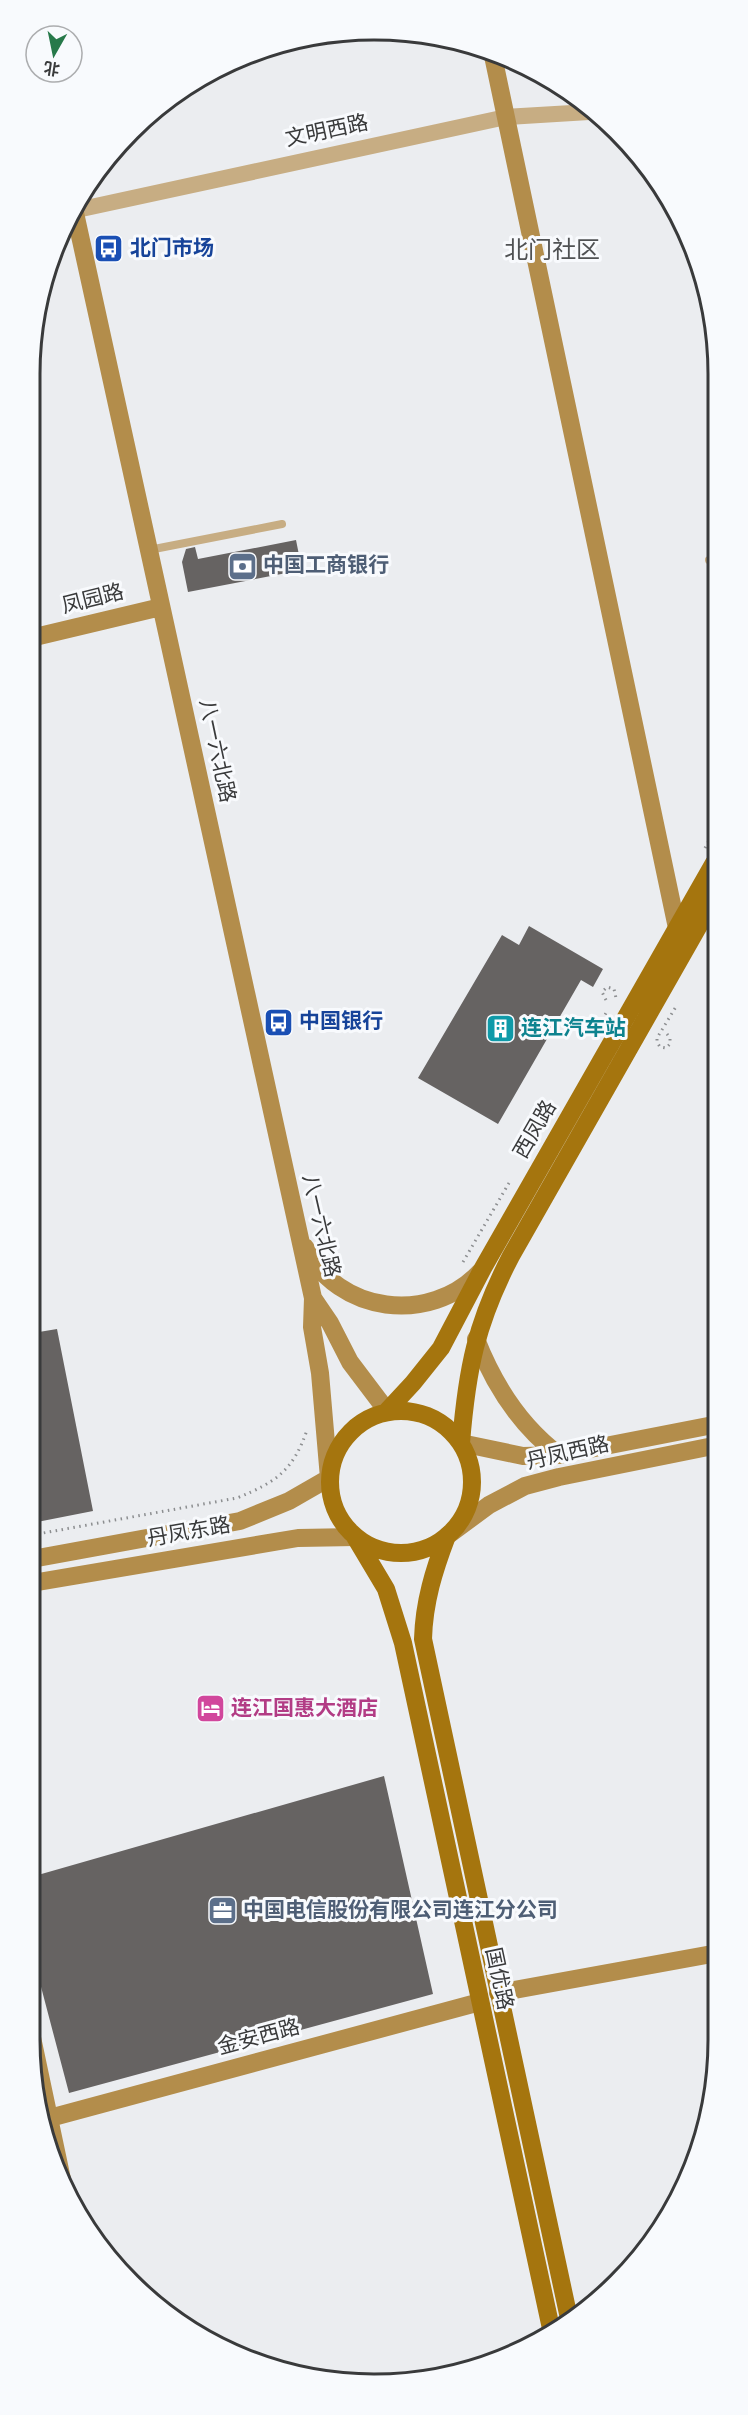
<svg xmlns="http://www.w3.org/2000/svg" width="748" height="2415" viewBox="0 0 748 2415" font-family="Overpass,'Noto Sans SC',sans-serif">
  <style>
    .building { fill: #666362 }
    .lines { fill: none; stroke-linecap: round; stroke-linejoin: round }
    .path { stroke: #8c8e90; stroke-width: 3; stroke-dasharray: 1.5 4.5; stroke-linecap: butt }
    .lane { stroke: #c7ad83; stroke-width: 8 }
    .street { stroke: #c7ad83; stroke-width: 16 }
    .secondary { stroke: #b38d4b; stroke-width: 18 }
    .primary { stroke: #a5750e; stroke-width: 18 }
    .labels { text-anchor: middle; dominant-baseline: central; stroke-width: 6; stroke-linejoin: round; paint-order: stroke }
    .street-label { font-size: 21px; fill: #393a3b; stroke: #f8fafd }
    .transit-label { font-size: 21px; font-weight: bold; fill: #164399; stroke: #f8fafd; text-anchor: start }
    .service-label { font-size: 21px; font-weight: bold; fill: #4e5e75; stroke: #f8fafd; text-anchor: start }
    .culture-label { font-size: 21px; font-weight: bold; fill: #0d838f; stroke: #f8fafd; text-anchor: start }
    .hotel-label { font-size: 21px; font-weight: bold; fill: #b23c85; stroke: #f8fafd; text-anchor: start }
    .quarter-label { font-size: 24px; fill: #505254; stroke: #f8fafd }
    .rim { fill: none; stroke: #393a3b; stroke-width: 3 }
  </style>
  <rect width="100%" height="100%" fill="#ebedf0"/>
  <path class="building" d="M296 540 302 570 188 592 182 562 186 549 195 547 198 559Z
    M529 926 603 969 593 987 581 980 498 1124 418 1078 502 935 519 945Z
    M57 1329 93 1511 32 1523 33 1333Z
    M384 1776 433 1994 69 2093 30 1945 31 1877Z"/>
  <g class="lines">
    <path class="path" d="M705 848 714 831
      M606 1000 602 992 607 987 614 989 616 998
      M596 1030 606 1013
      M667 1034 670 1038V1044L666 1048 660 1047 657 1042V1038L677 1005
      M463 1262 509 1183
      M32 1535 237 1498C276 1482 293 1471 307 1430"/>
    <path class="lane" d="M149 550 282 524
      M709 560 715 559"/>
    <path class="street" d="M77 210 506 117 589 112"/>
    <path class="secondary" d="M493 56 677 928
      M35 637 161 607
      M305 1247C338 1314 430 1325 480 1272
      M313 1298 330 1323 350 1362 387 1411
      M476 1339C494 1385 519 1425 559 1455
      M461 1443 523 1456 559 1455 713 1425
      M447 1536 489 1505 525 1486 559 1477 713 1446
      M32 1559 240 1521 289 1501 329 1478 320 1373 312 1327 313 1298 75 213
      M32 1583 298 1538 355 1537
      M498 1993 712 1954
      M30 2028 63 2184
      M46 2119 480 2002"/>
    <path class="primary" d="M330 1482a71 71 0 1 1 142 0a71 71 0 1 1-142 0Z
      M387 1411 413 1383 441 1348 483 1268 714 863
      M461 1443C467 1369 476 1323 511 1256L714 899
      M447 1536C434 1570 424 1602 423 1639L570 2323
      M355 1537 386 1589 403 1643 552 2333"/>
  </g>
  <defs>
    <symbol id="bus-square" viewBox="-11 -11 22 22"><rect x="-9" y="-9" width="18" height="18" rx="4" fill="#1a4fb4" stroke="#f8fafd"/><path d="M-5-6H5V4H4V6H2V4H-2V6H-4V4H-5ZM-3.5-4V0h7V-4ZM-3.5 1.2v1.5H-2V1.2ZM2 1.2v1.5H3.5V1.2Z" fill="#fff"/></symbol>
    <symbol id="bank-square" viewBox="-11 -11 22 22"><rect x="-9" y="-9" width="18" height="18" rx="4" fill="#5c6f8a" stroke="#f8fafd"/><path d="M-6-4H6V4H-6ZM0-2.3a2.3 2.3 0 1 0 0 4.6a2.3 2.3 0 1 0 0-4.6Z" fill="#fff"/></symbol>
    <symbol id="building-square" viewBox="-11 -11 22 22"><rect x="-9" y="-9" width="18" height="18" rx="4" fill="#0f9aa8" stroke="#f8fafd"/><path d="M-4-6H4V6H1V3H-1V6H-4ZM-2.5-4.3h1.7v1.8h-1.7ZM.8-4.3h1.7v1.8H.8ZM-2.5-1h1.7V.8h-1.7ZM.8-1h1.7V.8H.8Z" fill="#fff"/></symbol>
    <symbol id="hotel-square" viewBox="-11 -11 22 22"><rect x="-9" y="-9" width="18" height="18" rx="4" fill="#d1479c" stroke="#f8fafd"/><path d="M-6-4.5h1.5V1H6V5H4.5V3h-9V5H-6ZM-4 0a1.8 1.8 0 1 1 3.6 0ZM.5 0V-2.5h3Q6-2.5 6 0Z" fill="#fff"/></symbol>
    <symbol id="office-square" viewBox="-11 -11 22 22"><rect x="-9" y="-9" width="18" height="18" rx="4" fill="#5c6f8a" stroke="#f8fafd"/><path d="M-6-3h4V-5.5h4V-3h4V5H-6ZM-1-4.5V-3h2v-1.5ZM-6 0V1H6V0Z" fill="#fff"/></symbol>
  </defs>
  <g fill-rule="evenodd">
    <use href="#bus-square" x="92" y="232" width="33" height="33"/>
    <use href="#bank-square" x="226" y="550" width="33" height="33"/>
    <use href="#bus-square" x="262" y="1006" width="33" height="33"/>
    <use href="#building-square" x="484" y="1012" width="33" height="33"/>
    <use href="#hotel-square" x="194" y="1692" width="33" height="33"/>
    <use href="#office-square" x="206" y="1894" width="33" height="33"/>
  </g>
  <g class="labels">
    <g class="street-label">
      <text transform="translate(327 132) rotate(-12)">文明西路</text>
      <text transform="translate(93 600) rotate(-14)">凤园路</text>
      <text transform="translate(216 751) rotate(78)">八一六北路</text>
      <text transform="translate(536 1130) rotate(-60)">西凤路</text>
      <text transform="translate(320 1226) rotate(77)">八一六北路</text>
      <text transform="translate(568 1454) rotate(-13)">丹凤西路</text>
      <text transform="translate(189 1533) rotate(-10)">丹凤东路</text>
      <text transform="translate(498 1979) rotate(78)">国优路</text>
      <text transform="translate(259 2038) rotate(-15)">金安西路</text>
    </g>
    <g class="transit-label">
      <text x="130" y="249">北门市场</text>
      <text x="299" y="1022">中国银行</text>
    </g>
    <g class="service-label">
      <text x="263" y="566">中国工商银行</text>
      <text x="243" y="1911">中国电信股份有限公司连江分公司</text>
    </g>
    <g class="culture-label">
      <text x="521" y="1029">连江汽车站</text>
    </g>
    <g class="hotel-label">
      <text x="231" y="1709">连江国惠大酒店</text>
    </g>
    <g class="quarter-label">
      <text x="552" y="252">北门社区</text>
    </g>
  </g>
  <path d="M0 0H748V2415H0ZM374 40H374A334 334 0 0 1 708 374V2040A334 334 0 0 1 374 2374H374A334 334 0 0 1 40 2040V374A334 334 0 0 1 374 40Z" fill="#f8fafd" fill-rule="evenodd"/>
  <path class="rim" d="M374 40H374A334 334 0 0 1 708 374V2040A334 334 0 0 1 374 2374H374A334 334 0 0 1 40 2040V374A334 334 0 0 1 374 40Z"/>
  <g transform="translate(54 54) rotate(189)"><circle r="28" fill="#f8fafd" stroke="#acadaf" stroke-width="1.5"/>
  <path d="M0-4.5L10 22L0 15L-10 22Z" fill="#27794a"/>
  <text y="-9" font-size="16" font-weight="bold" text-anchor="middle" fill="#393a3b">北</text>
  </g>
</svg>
